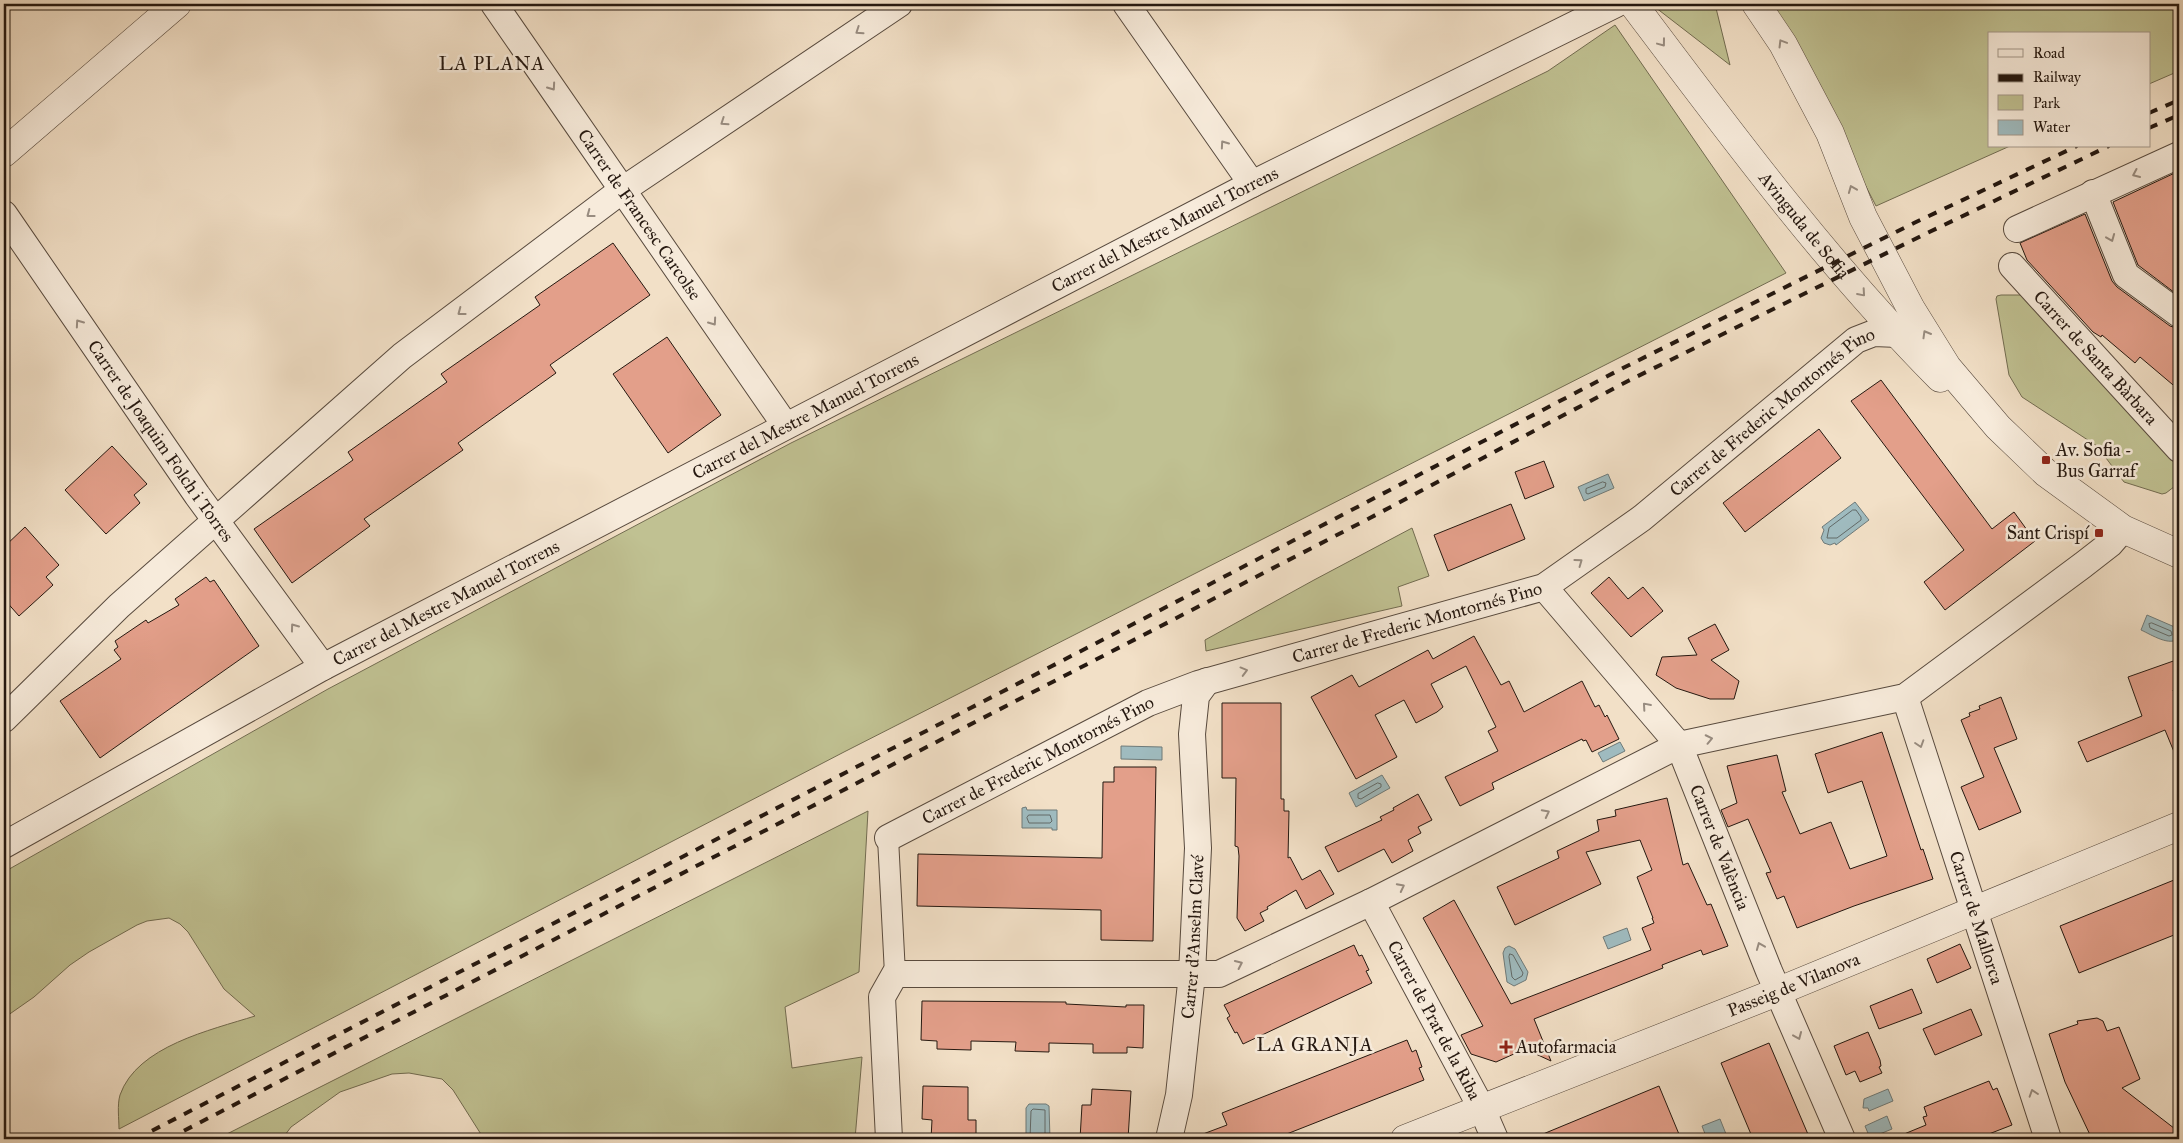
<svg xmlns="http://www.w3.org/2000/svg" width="2183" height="1143" viewBox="0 0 2183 1143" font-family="'IM FELL Great Primer',serif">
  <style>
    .green { fill: #c0c192; stroke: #726c51 }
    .water { fill: #9fbbbf; stroke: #6e7a79 }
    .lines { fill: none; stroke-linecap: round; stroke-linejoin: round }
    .shore { stroke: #626a68; stroke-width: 1 }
    .building { fill: #e39f8a; stroke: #251810 }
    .pedestrian-casing { stroke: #584a3e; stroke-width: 22 }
    .minor-casing { stroke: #584a3e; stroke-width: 28 }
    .tertiary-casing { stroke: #584a3e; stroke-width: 29 }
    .pedestrian { stroke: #f7ebdb; stroke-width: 20 }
    .minor { stroke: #f7ebdb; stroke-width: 26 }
    .tertiary { stroke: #f7ebdb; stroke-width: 28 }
    .rail { stroke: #251810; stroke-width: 4; stroke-dasharray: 9 9; stroke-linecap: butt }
    .oneway { stroke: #988c80 }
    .poi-dot { fill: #8f2418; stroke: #f7ebdb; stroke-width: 2 }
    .labels { text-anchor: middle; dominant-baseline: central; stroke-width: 5; stroke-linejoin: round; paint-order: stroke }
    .street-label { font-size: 18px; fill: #251810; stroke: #f7ebdb }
    .poi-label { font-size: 18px; fill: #251810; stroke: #f7ebdb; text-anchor: start }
    .neighbourhood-label { font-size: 19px; letter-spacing: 1px; fill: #251810; stroke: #f7ebdb }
  </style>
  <rect width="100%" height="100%" fill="#f2e0c7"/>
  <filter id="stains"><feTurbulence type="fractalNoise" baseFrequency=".004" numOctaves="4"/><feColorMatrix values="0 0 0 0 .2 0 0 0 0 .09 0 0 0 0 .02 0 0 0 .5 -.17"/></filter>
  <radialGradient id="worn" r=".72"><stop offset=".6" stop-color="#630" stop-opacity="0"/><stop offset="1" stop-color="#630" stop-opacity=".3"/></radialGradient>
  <path class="green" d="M1651 4H1715L1730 65Z
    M1772 4H2179V71L2149 84V34H1989V146H2010L1876 206Z
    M1615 25 1786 273 844 752 119 1129C119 1119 117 1105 120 1095 137 1046 211 1030 255 1016L224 989 188 932 180 924 169 918 147 921 137 925 89 952 70 965 34 997 4 1018V872L328 689 791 443 1548 71Z
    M2001 295H2021L2179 464V483L2166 493 2162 494 2124 482 2097 446 2022 397 2009 375 1996 299 1997 296Z
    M1412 528 1429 576 1398 587 1402 606 1206 651 1205 640 1314 580Z
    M868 811 859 972 785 1007 792 1068 862 1057 855 1139H484L453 1090 442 1079 409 1073 392 1074 340 1092 291 1127 282 1139H217Z"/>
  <path class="water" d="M1608 474 1614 488 1584 501 1578 487Z
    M1855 502 1869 520 1836 545 1835 543 1830 545 1824 543 1821 538 1824 530 1822 527Z
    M2147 615 2177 628 2179 632V638C2170 647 2152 635 2141 630Z
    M1620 742 1625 751 1603 762 1598 753Z
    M1121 746 1162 747V760L1121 759Z
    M1382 775 1390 788 1356 807 1349 793Z
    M1026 807 1027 810H1057V830H1052V828H1022V808Z
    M1627 928 1631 940 1608 949 1603 937Z
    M1509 946 1515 949 1528 972 1526 980 1514 986 1507 982 1503 953 1505 948Z
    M1888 1089 1893 1101 1869 1111 1868 1108H1863L1864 1099Z
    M1029 1104H1046L1049 1106 1050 1139H1026V1108Z
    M1887 1116 1892 1129 1870 1138 1865 1126Z
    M1720 1119 1728 1139H1707L1702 1126Z"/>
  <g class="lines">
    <path class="shore" d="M1603 482 1606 483 1605 487 1588 494 1586 493V489Z
      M1853 510H1856L1861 517V520L1837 538H1827L1829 528Z
      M2152 623 2171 631 2172 635 2169 636 2150 628 2149 624Z
      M1378 783 1381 784V787L1361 799 1358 798V794Z
      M1029 815H1050L1052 821 1050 823H1029L1027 818Z
      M1510 954 1513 955 1523 973 1522 976 1515 980 1512 977 1509 957Z
      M1030 1139 1031 1111 1033 1109 1045 1110V1139"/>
  </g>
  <path class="building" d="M2179 171V296L2138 265 2113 202Z
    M2085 214 2112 281 2117 287 2170 326 2179 329V390L2140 357 2135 363 2102 335 2101 337 2093 332 2027 260 2020 243Z
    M613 243 650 295 550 365 556 373 458 443 463 450 364 519 370 526 292 583 254 529 353 460 348 452 447 382 441 374 540 305 535 297Z
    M667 337 721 415 668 453 613 374Z
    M1881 380 1992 529 2014 512 2035 541 1945 610 1924 582 1964 550 1851 401Z
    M1819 429 1841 458 1745 532 1723 503Z
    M112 446 147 484 134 495 140 503 106 534 65 490Z
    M1544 461 1554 487 1525 499 1515 472Z
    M1511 504 1525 539 1448 571 1434 535Z
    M25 527 59 565 46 577 53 585 19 616 4 599V547Z
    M206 577 210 582 214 580 259 646 100 758 60 701 121 659 114 650 118 647 115 641 146 620 148 623 179 605 175 599Z
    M1609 577 1628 599 1643 587 1663 611 1631 637 1591 593Z
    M1715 624 1729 650 1711 660 1739 681 1734 699H1710L1676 688 1656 675 1662 657 1697 655 1688 638Z
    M1474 636 1501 685 1509 681 1524 712 1582 681 1595 707 1599 705 1605 717 1607 715 1619 739 1592 752 1586 740 1583 741 1582 739 1492 783 1494 789 1460 806 1445 777 1498 751 1488 731 1496 727 1466 666 1431 684 1443 707 1437 712 1416 723 1404 700 1375 715 1397 757 1356 779 1311 697 1352 675 1359 687 1428 650 1433 659Z
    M2179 659V687L2173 690 2179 706V764L2165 730 2087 762 2078 742 2142 716 2128 677Z
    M2001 697 2017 739 1994 748 2021 812 1979 830 1961 787 1984 777 1961 720 1970 716 1969 713 1980 709 1979 706Z
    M1222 703H1281V799H1284V811H1289L1288 858 1290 857 1302 880 1320 870 1334 894 1306 909 1296 890 1267 907 1268 909 1260 913 1264 921 1245 931 1237 918 1239 856 1238 847 1235 846 1236 778H1222Z
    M1882 732 1921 850 1923 849 1933 879 1854 906 1797 928 1784 896 1777 899 1766 873 1771 872 1748 819 1728 827 1721 810 1737 803 1727 766 1777 755 1786 791 1782 792 1800 834 1831 822 1850 869 1887 856 1862 781 1828 793 1815 754Z
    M1114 767H1156L1153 941 1101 940V910L917 906 918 854 1102 858 1103 782H1114Z
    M1418 794 1432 820 1418 827 1421 833 1408 840 1413 851 1392 863 1384 849 1338 872 1325 847 1382 820 1380 817 1394 810 1393 808Z
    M1667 798 1683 865 1688 863 1707 905 1711 904 1728 946 1703 955 1701 950 1662 965 1663 968 1534 1019 1551 1061 1525 1049 1496 1062 1471 1054 1461 1035 1483 1026 1423 918 1454 900 1511 1004 1651 950 1642 928 1654 923 1652 918H1653L1637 877 1652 870 1640 840 1586 852 1601 884 1515 925 1497 887 1559 858 1557 851 1599 831 1597 820 1616 816 1615 810Z
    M2179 878V933L2079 973 2060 926Z
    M1960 944 1971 968 1937 983 1927 959Z
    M1354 945 1359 956 1362 955 1369 970 1366 971 1372 983 1243 1044 1237 1032 1235 1033 1227 1018 1230 1016 1224 1005Z
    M1912 989 1922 1013 1879 1029 1870 1006Z
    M922 1001 1066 1002V1004L1126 1007V1005H1144L1143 1048 1127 1047V1053H1093V1044L1049 1043V1052L1015 1051 1016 1042 971 1041V1050L937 1049V1041L921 1040Z
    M1971 1009 1982 1035 1935 1055 1923 1029Z
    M2097 1018 2103 1021 2107 1031 2119 1027 2140 1079 2122 1088 2179 1132V1139H2092L2065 1082 2049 1034 2078 1024 2077 1021Z
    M1868 1032 1880 1060 1881 1066 1879 1067 1882 1073 1860 1082 1855 1071 1846 1075 1834 1046Z
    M1407 1040 1412 1052 1416 1050 1422 1067 1419 1068 1424 1080 1274 1139H1195V1137L1227 1125 1222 1113Z
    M1769 1043 1810 1139H1753L1721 1063Z
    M1989 1081 1993 1090 1997 1088 2012 1125 1976 1139H1892L1926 1125 1923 1117 1927 1116 1924 1107Z
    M923 1086 968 1087V1120H976V1139H931L932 1120 922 1119Z
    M1659 1086 1681 1139H1531Z
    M1092 1089 1131 1091 1128 1139H1080L1082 1105H1091Z"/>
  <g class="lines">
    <defs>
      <path id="pedestrian" d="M888 838 895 974"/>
      <g id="minor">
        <path id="s1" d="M494 4 785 425"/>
        <path d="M1126 4 1252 184"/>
        <path d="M2093 193 2126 275 2179 314"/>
        <path id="s2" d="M4 214 197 495 323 667"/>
        <path d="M2017 229 2179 155"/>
        <path id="s3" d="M2012 266 2179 449"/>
        <path id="s4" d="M1544 587 1679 745 1769 971 1842 1139"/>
        <path id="s5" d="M1905 697 2048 1139"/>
        <path d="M4 719 119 606 402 356 621 191 899 4"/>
        <path id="s6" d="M888 838 1148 703 1198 684 1544 587 1642 518 1856 340 1874 333 1898 334"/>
        <path id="s7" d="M4 845 323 667 1252 184 1616 4"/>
        <path id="s8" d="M1371 902 1482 1109 1495 1139"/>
        <path d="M889 1139 882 997 895 974H1219L1371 902 1679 745 1905 697 2083 565 2110 544 2123 529"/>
        <path id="s9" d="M1169 1139 1179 1095 1192 974 1198 848 1192 734 1196 696 1207 681"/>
      </g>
      <g id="tertiary">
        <path id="s10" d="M1633 4C1730 133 1826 263 1940 378"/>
        <path d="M1756 4 1783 44 1830 133 1863 217 1911 309 1947 367 1998 427 2046 473 2123 529 2179 554"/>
        <path d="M4 153 177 4"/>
        <path id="s11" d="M1405 1139 1762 998 2179 826"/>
      </g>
    </defs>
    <use href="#pedestrian" class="pedestrian-casing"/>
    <use href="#minor" class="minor-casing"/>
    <use href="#tertiary" class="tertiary-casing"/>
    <use href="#pedestrian" class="pedestrian"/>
    <use href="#minor" class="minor"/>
    <use href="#tertiary" class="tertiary"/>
    <path class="rail" d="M2149 113 2179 100
      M2149 128 2179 115
      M136 1139 1172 604 1623 368 1914 223 2077 146
      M168 1139 1368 519 1628 381 1921 236 2109 146"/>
  </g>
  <defs><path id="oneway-chevron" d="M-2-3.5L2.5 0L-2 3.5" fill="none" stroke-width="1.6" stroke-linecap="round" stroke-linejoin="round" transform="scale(1.25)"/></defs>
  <g class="oneway">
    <use href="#oneway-chevron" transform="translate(859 31) rotate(146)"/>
    <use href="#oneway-chevron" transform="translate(1662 43) rotate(53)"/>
    <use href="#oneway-chevron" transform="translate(1782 43) rotate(-121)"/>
    <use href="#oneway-chevron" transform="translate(552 87) rotate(55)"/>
    <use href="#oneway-chevron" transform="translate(724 122) rotate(146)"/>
    <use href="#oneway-chevron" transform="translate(1224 144) rotate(-125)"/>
    <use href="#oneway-chevron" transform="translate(2136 174) rotate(156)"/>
    <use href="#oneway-chevron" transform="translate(1852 189) rotate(-112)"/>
    <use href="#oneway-chevron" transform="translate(590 214) rotate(143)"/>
    <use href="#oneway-chevron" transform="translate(2111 238) rotate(68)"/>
    <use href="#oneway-chevron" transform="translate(1862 293) rotate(49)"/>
    <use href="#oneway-chevron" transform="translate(461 312) rotate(143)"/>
    <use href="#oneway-chevron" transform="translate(713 322) rotate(55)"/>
    <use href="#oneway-chevron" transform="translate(79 323) rotate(-125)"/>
    <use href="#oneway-chevron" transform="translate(1926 334) rotate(-120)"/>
    <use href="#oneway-chevron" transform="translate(1579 562) rotate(-36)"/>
    <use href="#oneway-chevron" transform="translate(294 627) rotate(-126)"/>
    <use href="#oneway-chevron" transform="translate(1244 671) rotate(-15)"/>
    <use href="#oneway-chevron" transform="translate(1646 706) rotate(-131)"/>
    <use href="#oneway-chevron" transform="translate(1709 739) rotate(-12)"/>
    <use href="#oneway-chevron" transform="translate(1920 744) rotate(72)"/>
    <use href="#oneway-chevron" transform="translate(1546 813) rotate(-27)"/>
    <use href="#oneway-chevron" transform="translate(1401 887) rotate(-27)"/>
    <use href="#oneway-chevron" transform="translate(1760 946) rotate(-112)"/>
    <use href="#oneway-chevron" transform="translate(1239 964) rotate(-25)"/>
    <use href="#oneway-chevron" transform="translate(1798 1036) rotate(67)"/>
    <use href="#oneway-chevron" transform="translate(2033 1093) rotate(-108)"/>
  </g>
  <g class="poi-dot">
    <rect x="2041" y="455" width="10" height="10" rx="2.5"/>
    <rect x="2094" y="528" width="10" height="10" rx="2.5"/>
    <path d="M1503.5 1039.5h5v5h5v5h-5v5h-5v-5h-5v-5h5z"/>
  </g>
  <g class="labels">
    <g class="street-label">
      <text stroke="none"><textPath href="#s1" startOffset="256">Carrer de Francesc Carcolse</textPath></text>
      <text stroke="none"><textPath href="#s10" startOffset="280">Avinguda de Sofia</textPath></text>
      <text stroke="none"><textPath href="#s7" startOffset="1314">Carrer del Mestre Manuel Torrens</textPath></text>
      <text stroke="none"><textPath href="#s3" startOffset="124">Carrer de Santa Bàrbara</textPath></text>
      <text stroke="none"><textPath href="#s7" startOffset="909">Carrer del Mestre Manuel Torrens</textPath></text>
      <text stroke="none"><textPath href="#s6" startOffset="994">Carrer de Frederic Montornés Pino</textPath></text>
      <text stroke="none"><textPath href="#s2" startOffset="276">Carrer de Joaquim Folch i Torres</textPath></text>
      <text stroke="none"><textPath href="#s7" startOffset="504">Carrer del Mestre Manuel Torrens</textPath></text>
      <text stroke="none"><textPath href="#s6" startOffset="574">Carrer de Frederic Montornés Pino</textPath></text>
      <text stroke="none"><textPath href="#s6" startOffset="169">Carrer de Frederic Montornés Pino</textPath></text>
      <text stroke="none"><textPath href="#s4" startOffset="318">Carrer de València</textPath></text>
      <text stroke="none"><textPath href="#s5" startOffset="232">Carrer de Mallorca</textPath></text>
      <text stroke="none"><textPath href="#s9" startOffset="204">Carrer d'Anselm Clavé</textPath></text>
      <text stroke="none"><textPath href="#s11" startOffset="418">Passeig de Vilanova</textPath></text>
      <text stroke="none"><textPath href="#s8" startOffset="134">Carrer de Prat de la Riba</textPath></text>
    </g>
    <g class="poi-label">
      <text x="2056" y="450">Av. Sofia -<tspan x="2056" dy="21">Bus Garraf</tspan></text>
      <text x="2089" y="533" text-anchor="end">Sant Crispí</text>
      <text x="1516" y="1047">Autofarmacia</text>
    </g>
    <g class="neighbourhood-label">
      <text x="492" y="63">LA PLANA</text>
      <text x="1315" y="1044">LA GRANJA</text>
    </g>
  </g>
  <rect width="2183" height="1143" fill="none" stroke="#f2e0c7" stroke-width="20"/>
  <rect x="5" y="5" width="2173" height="1133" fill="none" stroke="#251810" stroke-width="2.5"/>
  <rect x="10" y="10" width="2163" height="1123" fill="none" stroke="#251810"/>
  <rect x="1988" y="32" width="162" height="115" fill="#f7ebdb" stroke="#a3978a"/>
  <rect x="1998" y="49" width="25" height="8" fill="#f7ebdb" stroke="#a3978a"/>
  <text x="2033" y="58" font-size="15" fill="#251810">Road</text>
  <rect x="1998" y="74" width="25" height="8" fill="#251810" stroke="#a3978a"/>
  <text x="2033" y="82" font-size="15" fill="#251810">Railway</text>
  <rect x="1998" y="95" width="25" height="15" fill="#c0c192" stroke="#a3978a"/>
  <text x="2033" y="108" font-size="15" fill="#251810">Park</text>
  <rect x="1998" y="120" width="25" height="15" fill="#9fbbbf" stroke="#a3978a"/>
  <text x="2033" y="132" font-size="15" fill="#251810">Water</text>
  <rect width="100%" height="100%" filter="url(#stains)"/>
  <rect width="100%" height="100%" fill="url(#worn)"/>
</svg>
